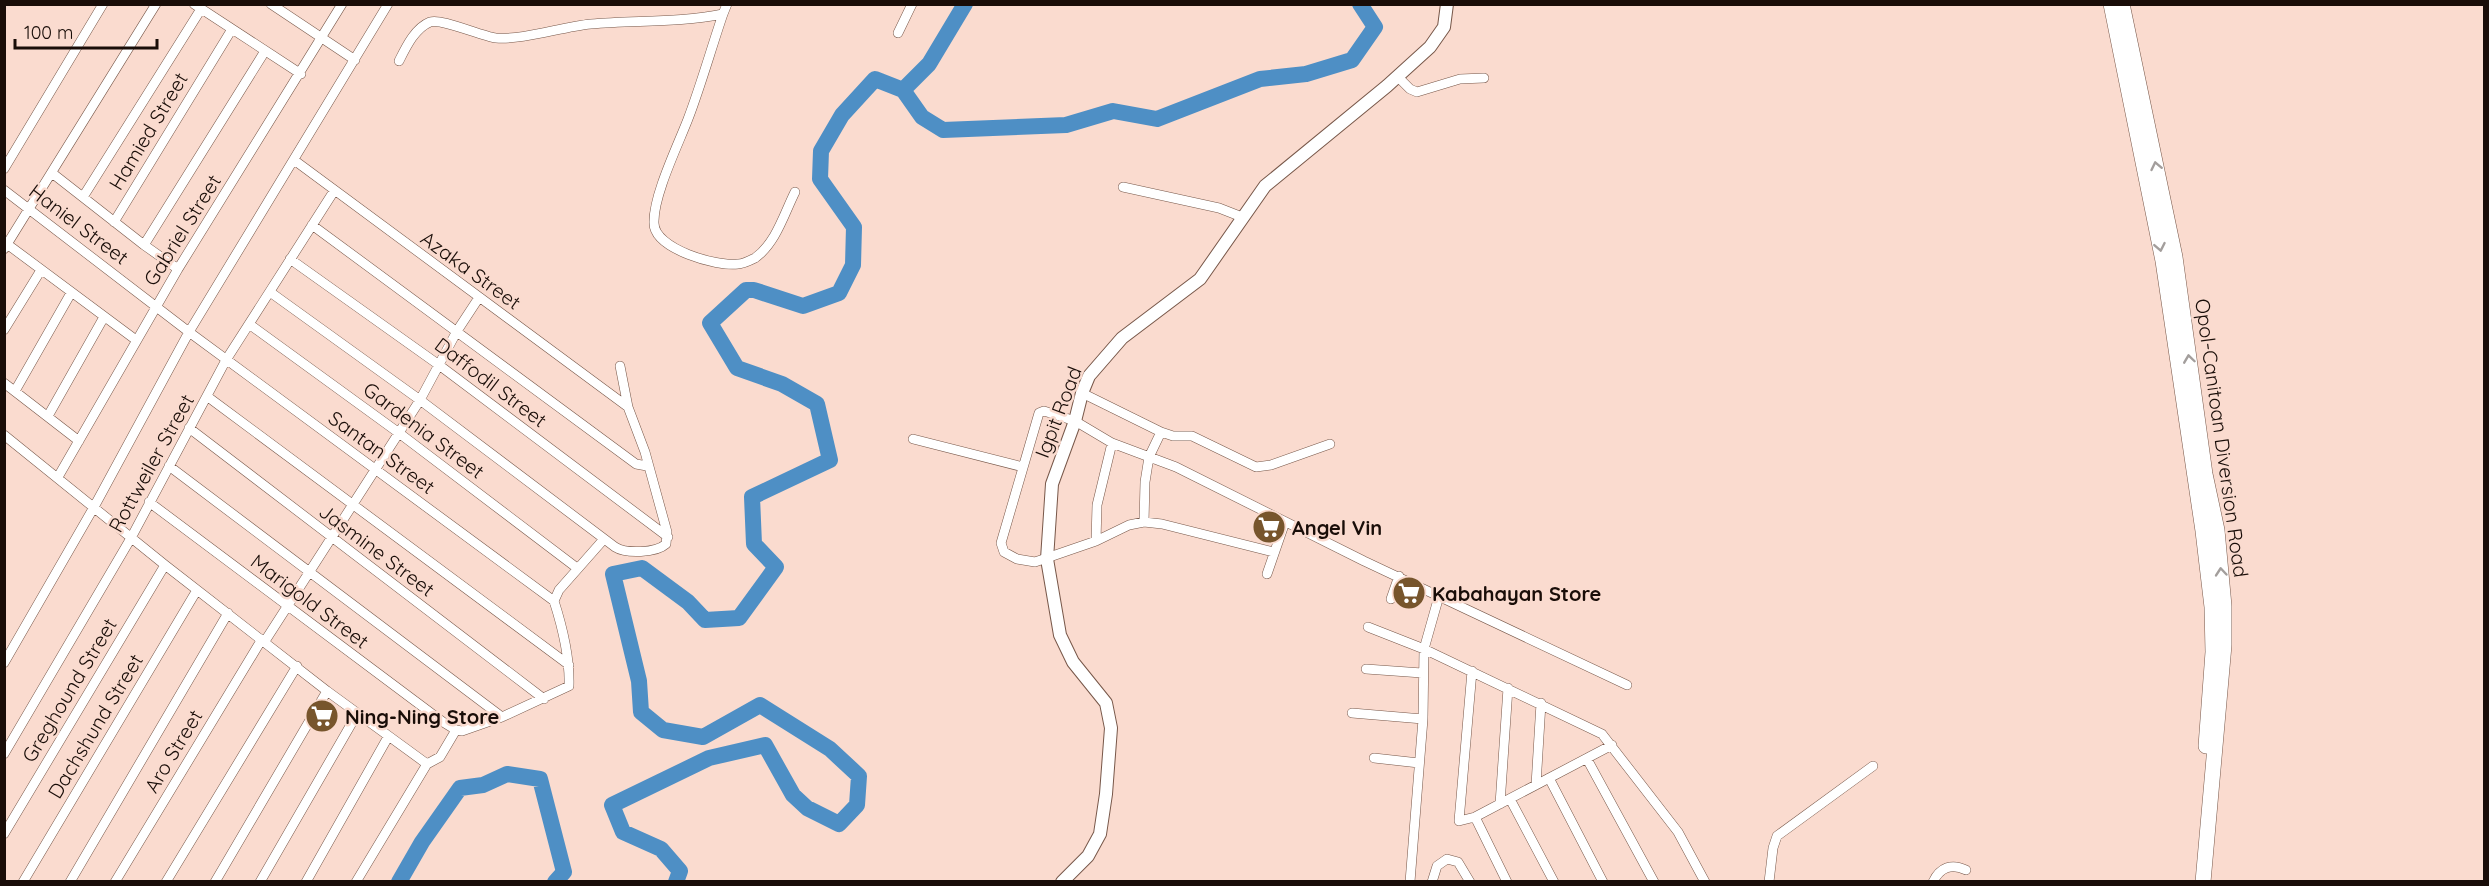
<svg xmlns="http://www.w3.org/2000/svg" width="2489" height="886" viewBox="0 0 2489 886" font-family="Quicksand,sans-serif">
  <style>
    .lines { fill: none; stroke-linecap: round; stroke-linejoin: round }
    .river { stroke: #4e8fc5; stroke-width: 16 }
    .minor-casing { stroke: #775749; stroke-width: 10 }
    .tertiary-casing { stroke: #775749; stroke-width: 14 }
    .primary-casing { stroke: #775749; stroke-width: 16 }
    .minor { stroke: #fff; stroke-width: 9 }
    .tertiary { stroke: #fff; stroke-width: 12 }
    .primary { stroke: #fff; stroke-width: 15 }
    .oneway { stroke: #a39e9c }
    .labels { text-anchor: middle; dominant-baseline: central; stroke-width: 5; stroke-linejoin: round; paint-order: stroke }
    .street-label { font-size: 20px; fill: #190d08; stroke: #fadbcf }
    .poi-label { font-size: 20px; font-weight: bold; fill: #190d08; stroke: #fadbcf; text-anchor: start }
  </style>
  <rect width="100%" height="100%" fill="#fadbcf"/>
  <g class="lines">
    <path class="river" d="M903 90 929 64 965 4
      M399 882 422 842 460 788 483 785 507 774 540 779 564 872 555 882
      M676 882 680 871 661 849 623 832 612 805 709 758 765 745 793 795 807 808 839 824 857 805 859 776 830 749 760 705 703 737 663 730 641 712 639 681 613 574 642 568 688 602 705 620 739 618 776 567 754 544 752 497 830 460 817 404 782 384 737 368 710 323 746 290H754L803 306 839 293 853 265 854 227 820 179 821 151 842 115 875 79 903 90 922 117 943 130 1066 125 1113 111 1157 119 1260 79 1306 74 1352 60 1375 27 1360 4"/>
    <defs>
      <path id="minor" d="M194 4 301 74
        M271 4 355 60
        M723 14C711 49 701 85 688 119 678 145 653 196 654 223 654 249 717 267 738 264 742 264 751 260 755 258 776 243 784 214 795 192
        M898 33 912 4
        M399 61C406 47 415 28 430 22 442 18 480 36 496 38 524 40 561 27 591 24 635 20 679 23 723 14L727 4
        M1398 77 1410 89 1417 92 1460 79 1484 78
        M294 160 628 407
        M4 169 103 4
        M52 173 144 245 178 269
        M1123 187 1219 208 1242 217
        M4 190 189 332 554 601
        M83 197 201 9
        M114 222 232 29
        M312 225 636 464 647 466
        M7 244 136 340
        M144 245 265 51
        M4 249 156 4
        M290 259 439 365 668 537
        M270 292 420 400 615 547C626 554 656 553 666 544L667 532 645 452 628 407 620 366
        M249 324 399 433 577 568
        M4 330 41 270
        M4 383 79 441
        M15 391 71 293
        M1082 393 1161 432 1149 457 1145 482 1144 522
        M208 397 569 665
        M48 416 104 317
        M189 428 544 699
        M1161 432 1173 436H1192L1256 467 1271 465 1330 444
        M4 435 165 565 327 691 427 764
        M913 439 1023 467
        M169 466 502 717
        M58 477 178 269 342 4
        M149 502 443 722 456 730 462 731 502 717 569 686C570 657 563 629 554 601L559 590 604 539
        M1096 541 1097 505 1112 443
        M1273 552 1162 524 1144 522 1129 525 1096 541 1035 562 1017 559 1004 552 1001 543 1039 413 1044 411 1075 421 1112 443 1176 467 1364 561 1627 685
        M1267 574 1285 522
        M1391 599 1399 576
        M1368 627 1424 649 1602 734 1678 832 1705 882
        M265 641 420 400 457 331 478 299
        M4 663 94 507 189 332 388 4
        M1366 669 1422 673
        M1472 671 1459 821 1475 817 1612 745
        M1352 713 1423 719
        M4 754 131 538 226 360 334 191
        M1374 758 1419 763
        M1587 759 1654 882
        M1549 778 1603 882
        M1536 785 1541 703
        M1510 799 1554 882
        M1500 804 1508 688
        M1475 817 1507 882
        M4 834 165 565
        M23 882 197 590
        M70 882 228 613
        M115 882 262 639
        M166 882 297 666
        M215 882 327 691
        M260 882 357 714
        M306 882 388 737
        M356 882 427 764 440 757 456 730
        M1410 882 1423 719 1424 649 1439 596
        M1432 882 1437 866 1447 859 1458 862 1470 882
        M1769 882 1773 848 1777 836 1873 766
        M1933 882C1940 867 1952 863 1966 870"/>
      <path id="tertiary" d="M1062 882 1088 856 1100 834 1106 794 1111 728 1106 703 1073 662 1060 635 1047 559 1052 484 1075 421 1082 393 1089 376 1122 338 1200 279 1265 186 1387 86 1430 47 1444 27 1447 4"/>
      <path id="primary" d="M2111 4 2163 261 2203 531 2212 607 2213 652 2206 746
        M2122 4 2175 257 2205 474 2217 530 2224 606V645L2203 882"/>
    </defs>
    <use href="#minor" class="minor-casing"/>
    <use href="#tertiary" class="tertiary-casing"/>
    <use href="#primary" class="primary-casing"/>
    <use href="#minor" class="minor"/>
    <use href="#tertiary" class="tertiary"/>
    <use href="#primary" class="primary"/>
  </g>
  <defs><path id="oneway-chevron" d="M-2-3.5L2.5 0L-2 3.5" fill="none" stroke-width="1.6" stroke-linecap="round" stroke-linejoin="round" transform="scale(1.5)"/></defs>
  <g class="oneway">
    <use href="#oneway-chevron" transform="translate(2156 166) rotate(-102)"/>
    <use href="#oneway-chevron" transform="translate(2160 247) rotate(79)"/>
    <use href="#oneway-chevron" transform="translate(2189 359) rotate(-98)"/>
    <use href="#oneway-chevron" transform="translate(2221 572) rotate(-95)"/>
  </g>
  <defs>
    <symbol id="supermarket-disc" viewBox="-11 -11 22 22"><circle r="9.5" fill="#77552c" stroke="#fadbcf"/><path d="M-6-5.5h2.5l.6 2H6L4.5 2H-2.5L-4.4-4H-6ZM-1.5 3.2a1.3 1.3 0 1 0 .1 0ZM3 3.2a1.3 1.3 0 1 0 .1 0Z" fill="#fff"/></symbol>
  </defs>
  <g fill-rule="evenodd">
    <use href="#supermarket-disc" x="1250" y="508" width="38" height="38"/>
    <use href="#supermarket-disc" x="1390" y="574" width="38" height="38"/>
    <use href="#supermarket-disc" x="303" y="697" width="38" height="38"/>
  </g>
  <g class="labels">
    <g class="street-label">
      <text transform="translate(148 131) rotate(-59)">Hamied Street</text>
      <text transform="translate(79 224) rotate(37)">Haniel Street</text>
      <text transform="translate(182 230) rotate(-58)">Gabriel Street</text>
      <text transform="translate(471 270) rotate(36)">Azaka Street</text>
      <text transform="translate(491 382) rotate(37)">Daffodil Street</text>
      <text transform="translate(1058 412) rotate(-69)">Igpit Road</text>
      <text transform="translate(424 430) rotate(37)">Gardenia Street</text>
      <text transform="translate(2222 438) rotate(82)">Opol-Canitoan Diversion Road</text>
      <text transform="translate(382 452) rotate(36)">Santan Street</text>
      <text transform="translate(151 463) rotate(-61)">Rottweiler Street</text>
      <text transform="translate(377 550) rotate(37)">Jasmine Street</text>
      <text transform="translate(310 601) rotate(37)">Marigold Street</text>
      <text transform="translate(69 690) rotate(-59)">Greghound Street</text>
      <text transform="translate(95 726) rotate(-59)">Dachshund Street</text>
      <text transform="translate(173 751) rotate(-59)">Aro Street</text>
    </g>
    <g class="poi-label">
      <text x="1292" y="527">Angel Vin</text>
      <text x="1432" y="593">Kabahayan Store</text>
      <text x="345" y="716">Ning-Ning Store</text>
    </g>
  </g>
  <rect width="2489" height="886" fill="none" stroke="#190d08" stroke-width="12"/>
  <path d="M15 39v9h142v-9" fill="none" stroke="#190d08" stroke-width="3"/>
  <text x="24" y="39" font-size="18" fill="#190d08" stroke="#fadbcf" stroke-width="4.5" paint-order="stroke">100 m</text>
</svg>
